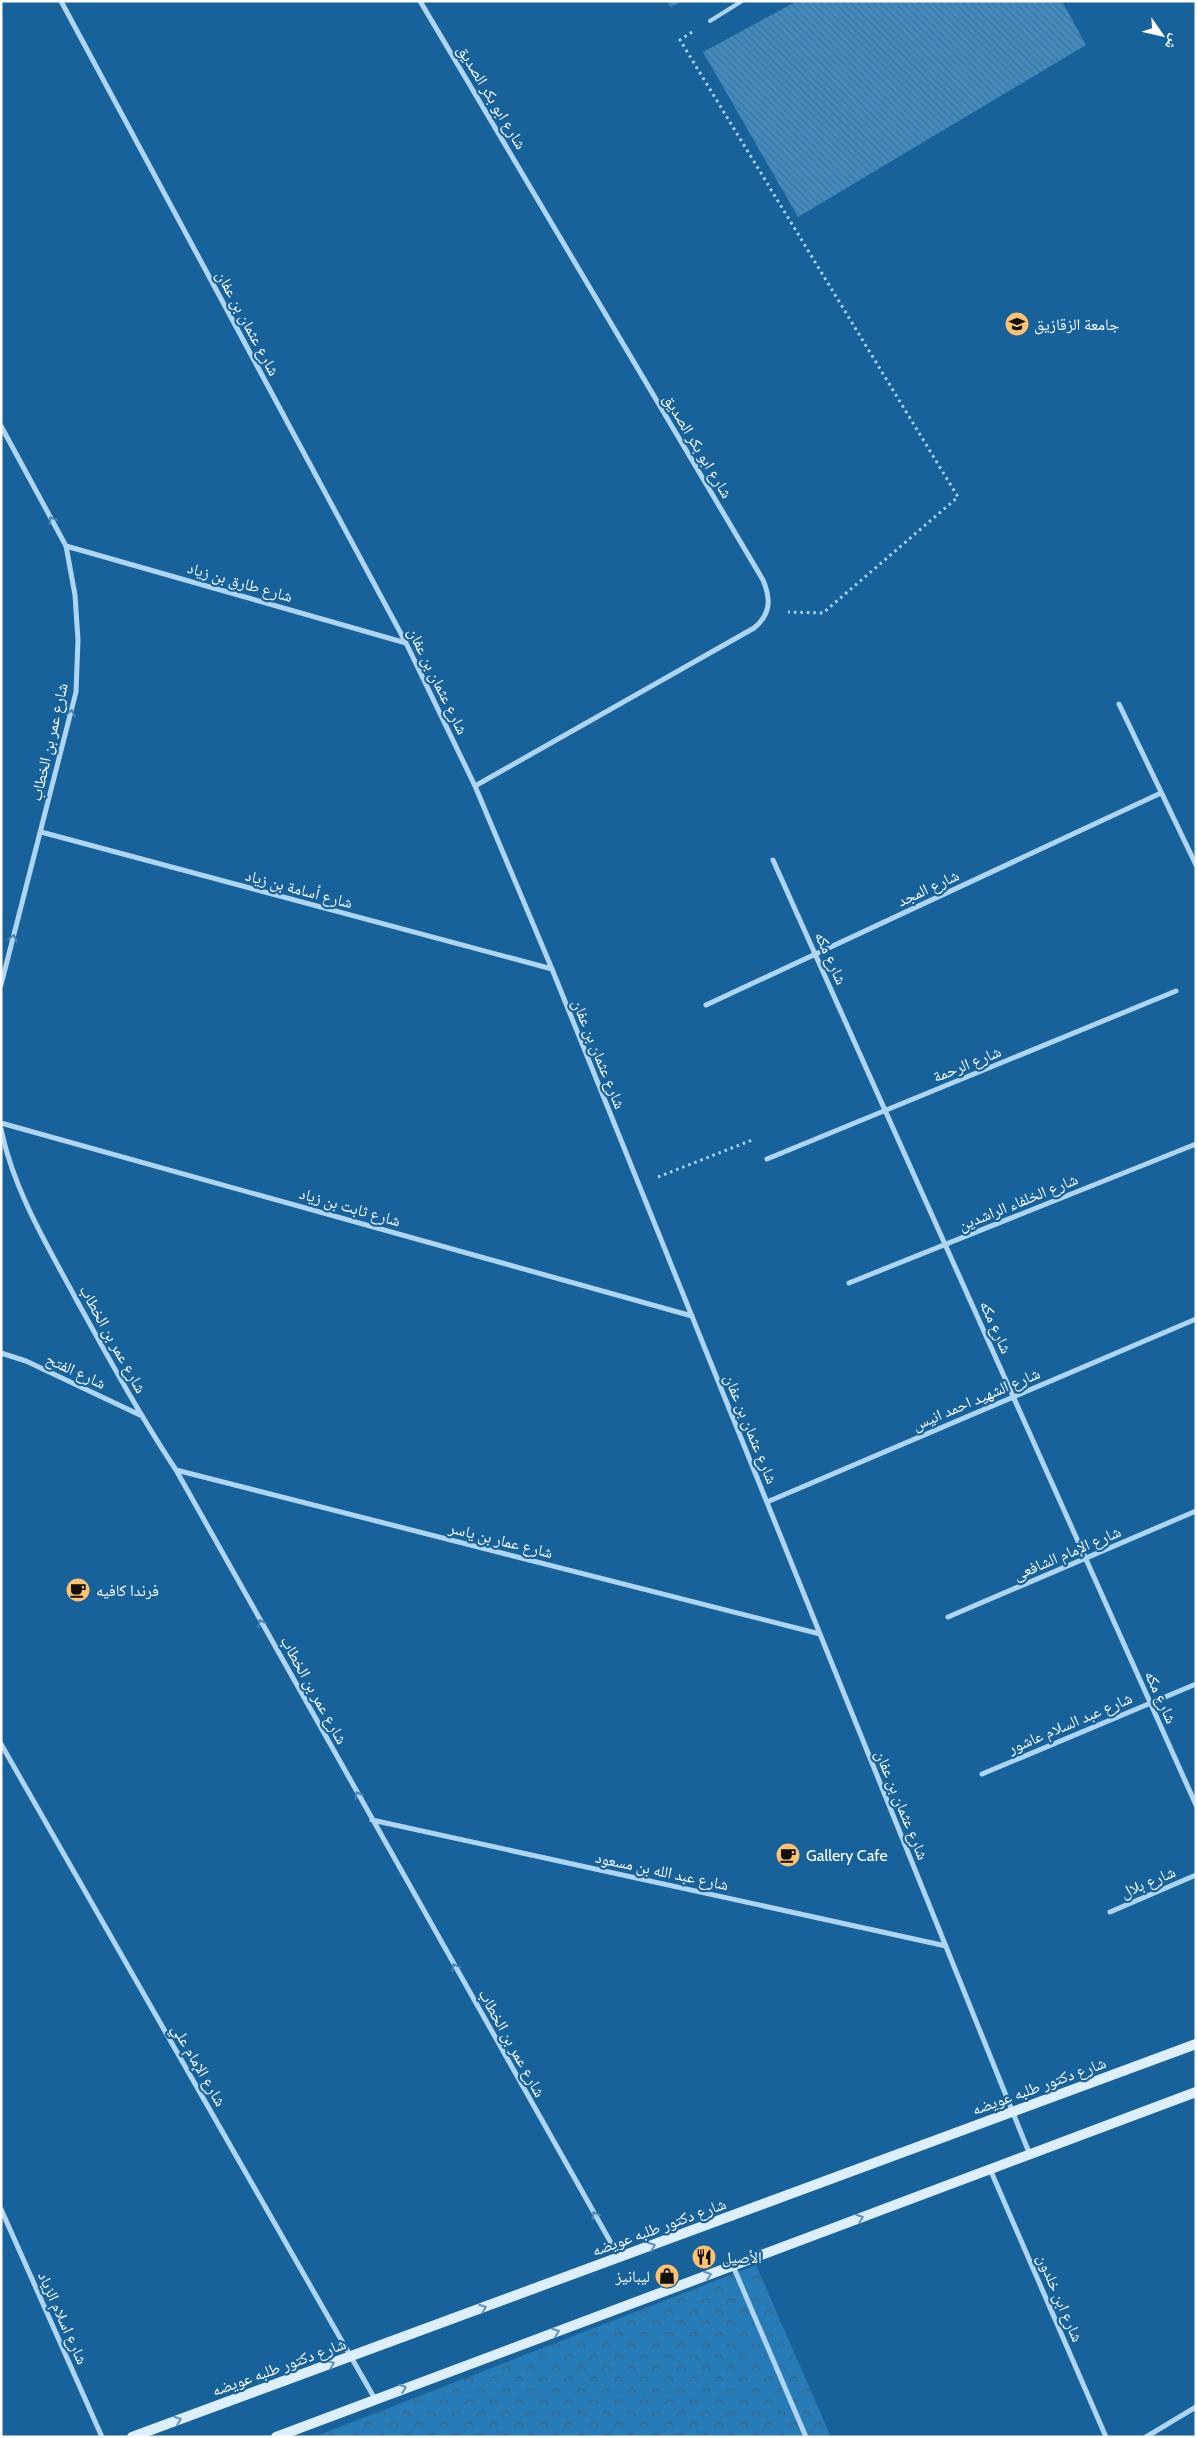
<svg xmlns="http://www.w3.org/2000/svg" width="1197" height="2438" viewBox="0 0 1197 2438" font-family="Cabin,'Noto Naskh Arabic',sans-serif">
  <style>
    .forest { fill: url(#forest-crowns) }
    .building { fill: url(#building-back-hatch) }
    .lines { fill: none; stroke-linecap: round; stroke-linejoin: round }
    .path { stroke: #aed5f2; stroke-width: 3; stroke-dasharray: 2.5 4; stroke-linecap: butt }
    .lane { stroke: #aed5f2; stroke-width: 4 }
    .street { stroke: #aed5f2; stroke-width: 5 }
    .secondary { stroke: #ddeefc; stroke-width: 10 }
    .oneway { stroke: #4584b5 }
    .oneway2 { stroke: #5d93bd }
    .labels { text-anchor: middle; dominant-baseline: central; stroke-width: 4.5; stroke-linejoin: round; paint-order: stroke }
    .street-label { font-size: 16px; fill: #fff; stroke: #18629b }
    .poi-label { font-size: 16px; fill: #fff; stroke: #18629b; text-anchor: start }
  </style>
  <defs>
    <pattern id="forest-crowns" width="20" height="18" patternUnits="userSpaceOnUse" patternTransform="scale(1.25)"><rect width="20" height="18" fill="#277bb7"/><path d="M2 6a3 3 0 1 1 6 0M12 15a3 3 0 1 1 6 0" fill="none" stroke="#3a6482"/></pattern>
    <pattern id="building-back-hatch" width="6" height="6" patternUnits="userSpaceOnUse" patternTransform="scale(1.25)"><rect width="6" height="6" fill="#418bc1"/><path d="M-1 5l2 2M0 0l6 6M5-1l2 2" fill="none" stroke="#457292"/></pattern>
  </defs>
  <rect width="100%" height="100%" fill="#18629b"/>
  <path class="forest" d="M756 2265 831 2437H314Z"/>
  <path class="building" d="M667 1H682L671 7Z
    M797 1H1062L1086 45 798 217 703 52Z"/>
  <g class="lines">
    <path class="path" d="M692 32 680 40 958 497 823 613 788 612
      M658 1177 752 1140 754 1142"/>
    <path class="lane" d="M710 21 742 1"/>
    <path class="street" d="M61 1 406 643 475 786 552 969 1030 2155
      M420 1 763 580C771 599 771 614 754 628L475 786
      M1 426 66 546 75 595 78 640 76 692 1 985
      M66 546 406 643
      M1119 704 1196 865
      M41 832 552 969
      M773 860 1196 1805
      M706 1005 1161 793
      M1 1123 692 1316
      M1 1129C14 1191 46 1243 76 1299 108 1357 139 1414 176 1470L619 2257
      M767 1159 1176 991
      M849 1283 1196 1144
      M1 1353 26 1361 140 1415
      M176 1470 820 1634
      M767 1502 1196 1319
      M948 1617 1196 1511
      M1 1744 375 2399
      M982 1774 1196 1684
      M372 1820 946 1946
      M1110 1912 1196 1875
      M990 2169 1106 2437
      M1 2209 102 2437
      M733 2266 806 2437
      M1146 2437 1196 2407"/>
    <path class="secondary" d="M132 2437 1196 2044
      M276 2437 1196 2092"/>
  </g>
  <defs><path id="oneway-chevron" d="M-2-3.5L2.5 0L-2 3.5" fill="none" stroke-width="1.6" stroke-linecap="round" stroke-linejoin="round" transform="scale(1.25)"/></defs>
  <g class="oneway">
    <use href="#oneway-chevron" transform="translate(52 520) rotate(-119)"/>
    <use href="#oneway-chevron" transform="translate(71 713) rotate(-77)"/>
    <use href="#oneway-chevron" transform="translate(13 938) rotate(-75)"/>
    <use href="#oneway-chevron" transform="translate(261 1623) rotate(-119)"/>
    <use href="#oneway-chevron" transform="translate(358 1795) rotate(-119)"/>
    <use href="#oneway-chevron" transform="translate(455 1967) rotate(-119)"/>
    <use href="#oneway-chevron" transform="translate(595 2215) rotate(-119)"/>
  </g>
  <g class="oneway2">
    <use href="#oneway-chevron" transform="translate(860 2218) rotate(-20)"/>
    <use href="#oneway-chevron" transform="translate(652 2246) rotate(-20)"/>
    <use href="#oneway-chevron" transform="translate(708 2275) rotate(-20)"/>
    <use href="#oneway-chevron" transform="translate(483 2308) rotate(-20)"/>
    <use href="#oneway-chevron" transform="translate(556 2332) rotate(-20)"/>
    <use href="#oneway-chevron" transform="translate(331 2364) rotate(-20)"/>
    <use href="#oneway-chevron" transform="translate(403 2388) rotate(-20)"/>
    <use href="#oneway-chevron" transform="translate(178 2420) rotate(-20)"/>
  </g>
  <defs>
    <symbol id="university-disc" viewBox="-11 -11 22 22"><circle r="9.5" fill="#ffc26f" stroke="#18629b"/><path d="M0-5L7-2L0 1L-7-2ZM-4 1L0 2.5L4 1V4Q0 6-4 4Z" fill="#111"/></symbol>
    <symbol id="cafe-disc" viewBox="-11 -11 22 22"><circle r="9.5" fill="#ffc26f" stroke="#18629b"/><path d="M-5.5-4.5H6V0H3Q3 3.5 0 3.5H-2.5Q-5.5 3.5-5.5 0ZM3-3.2v2h1.7v-2ZM-6 4.5H4V6H-6Z" fill="#111"/></symbol>
    <symbol id="restaurant-disc" viewBox="-11 -11 22 22"><circle r="9.5" fill="#ffc26f" stroke="#18629b"/><path d="M-5-6h1v4h1v-4h1v4h1v-4h1v5L-1.5 .5V6h-2V.5L-5-1ZM5-6V6H3V1.5H1.5Q1.5-4 5-6Z" fill="#111"/></symbol>
    <symbol id="shop-disc" viewBox="-11 -11 22 22"><circle r="9.5" fill="#ffc26f" stroke="#18629b"/><path d="M-5-2.5h2.3a2.7 3.5 0 0 1 5.4 0H5L5.5 6h-11ZM-1.5-2.5h3a1.5 2.3 0 0 0-3 0Z" fill="#111"/></symbol>
  </defs>
  <g fill-rule="evenodd">
    <use href="#university-disc" x="1003" y="310" width="28" height="28"/>
    <use href="#cafe-disc" x="64" y="1576" width="28" height="28"/>
    <use href="#cafe-disc" x="774" y="1841" width="28" height="28"/>
    <use href="#restaurant-disc" x="690" y="2243" width="28" height="28"/>
    <use href="#shop-disc" x="653" y="2262" width="28" height="28"/>
  </g>
  <g class="labels">
    <g class="street-label">
      <text transform="translate(492 97) rotate(59)">شارع ابو بكر الصديق</text>
      <text transform="translate(248 323) rotate(62)">شارع عثمان بن عفان</text>
      <text transform="translate(698 446) rotate(59)">شارع ابو بكر الصديق</text>
      <text transform="translate(240 582) rotate(16)">شارع طارق بن زياد</text>
      <text transform="translate(438 681) rotate(64)">شارع عثمان بن عفان</text>
      <text transform="translate(49 742) rotate(-77)">شارع عمر بن الخطاب</text>
      <text transform="translate(928 888) rotate(-25)">شارع المجد</text>
      <text transform="translate(299 889) rotate(15)">شارع أسامة بن زياد</text>
      <text transform="translate(831 958) rotate(66)">شارع مكه</text>
      <text transform="translate(599 1054) rotate(68)">شارع عثمان بن عفان</text>
      <text transform="translate(967 1064) rotate(-22)">شارع الرحمة</text>
      <text transform="translate(1018 1202) rotate(-22)">شارع الخلفاء الراشدين</text>
      <text transform="translate(350 1207) rotate(16)">شارع ثابت بن زياد</text>
      <text transform="translate(996 1327) rotate(66)">شارع مكه</text>
      <text transform="translate(113 1339) rotate(61)">شارع عمر بن الخطاب</text>
      <text transform="translate(76 1371) rotate(25)">شارع الفتح</text>
      <text transform="translate(976 1399) rotate(-23)">شارع الشهيد احمد انيس</text>
      <text transform="translate(751 1429) rotate(68)">شارع عثمان بن عفان</text>
      <text transform="translate(501 1540) rotate(14)">شارع عمار بن ياسر</text>
      <text transform="translate(1067 1553) rotate(-23)">شارع الإمام الشافعى</text>
      <text transform="translate(314 1690) rotate(61)">شارع عمر بن الخطاب</text>
      <text transform="translate(1161 1697) rotate(66)">شارع مكه</text>
      <text transform="translate(1070 1723) rotate(-23)">شارع عبد السلام عاشور</text>
      <text transform="translate(902 1805) rotate(68)">شارع عثمان بن عفان</text>
      <text transform="translate(662 1871) rotate(12)">شارع عبد الله بن مسعود</text>
      <text transform="translate(1148 1882) rotate(-23)">شارع بلال</text>
      <text transform="translate(512 2043) rotate(61)">شارع عمر بن الخطاب</text>
      <text transform="translate(199 2065) rotate(60)">شارع الإمام علي</text>
      <text transform="translate(1039 2086) rotate(-20)">شارع دكتور طلبه عويضه</text>
      <text transform="translate(659 2227) rotate(-20)">شارع دكتور طلبه عويضه</text>
      <text transform="translate(1060 2298) rotate(67)">شارع ابن خلدون</text>
      <text transform="translate(63 2318) rotate(66)">شارع اسلام الزياد</text>
      <text transform="translate(279 2367) rotate(-20)">شارع دكتور طلبه عويضه</text>
    </g>
    <g class="poi-label">
      <text x="1034" y="324">جامعة الزقازيق</text>
      <text x="96" y="1590">فرندا كافيه</text>
      <text x="806" y="1855">Gallery Cafe</text>
      <text x="722" y="2257">الأصيل</text>
      <text x="650" y="2276" text-anchor="end">ليبانيز</text>
    </g>
  </g>
  <rect width="1197" height="2438" fill="none" stroke="#ffffff" stroke-width="5"/>
  <g transform="translate(1162 35) rotate(124)" stroke="#18629b" stroke-width="4" paint-order="stroke">
  <path d="M0-4L9 19L0 12L-9 19Z" fill="#ffffff"/>
  <text y="-8" font-size="14" font-weight="bold" text-anchor="middle" fill="#ffffff">ش</text>
  </g>
</svg>
